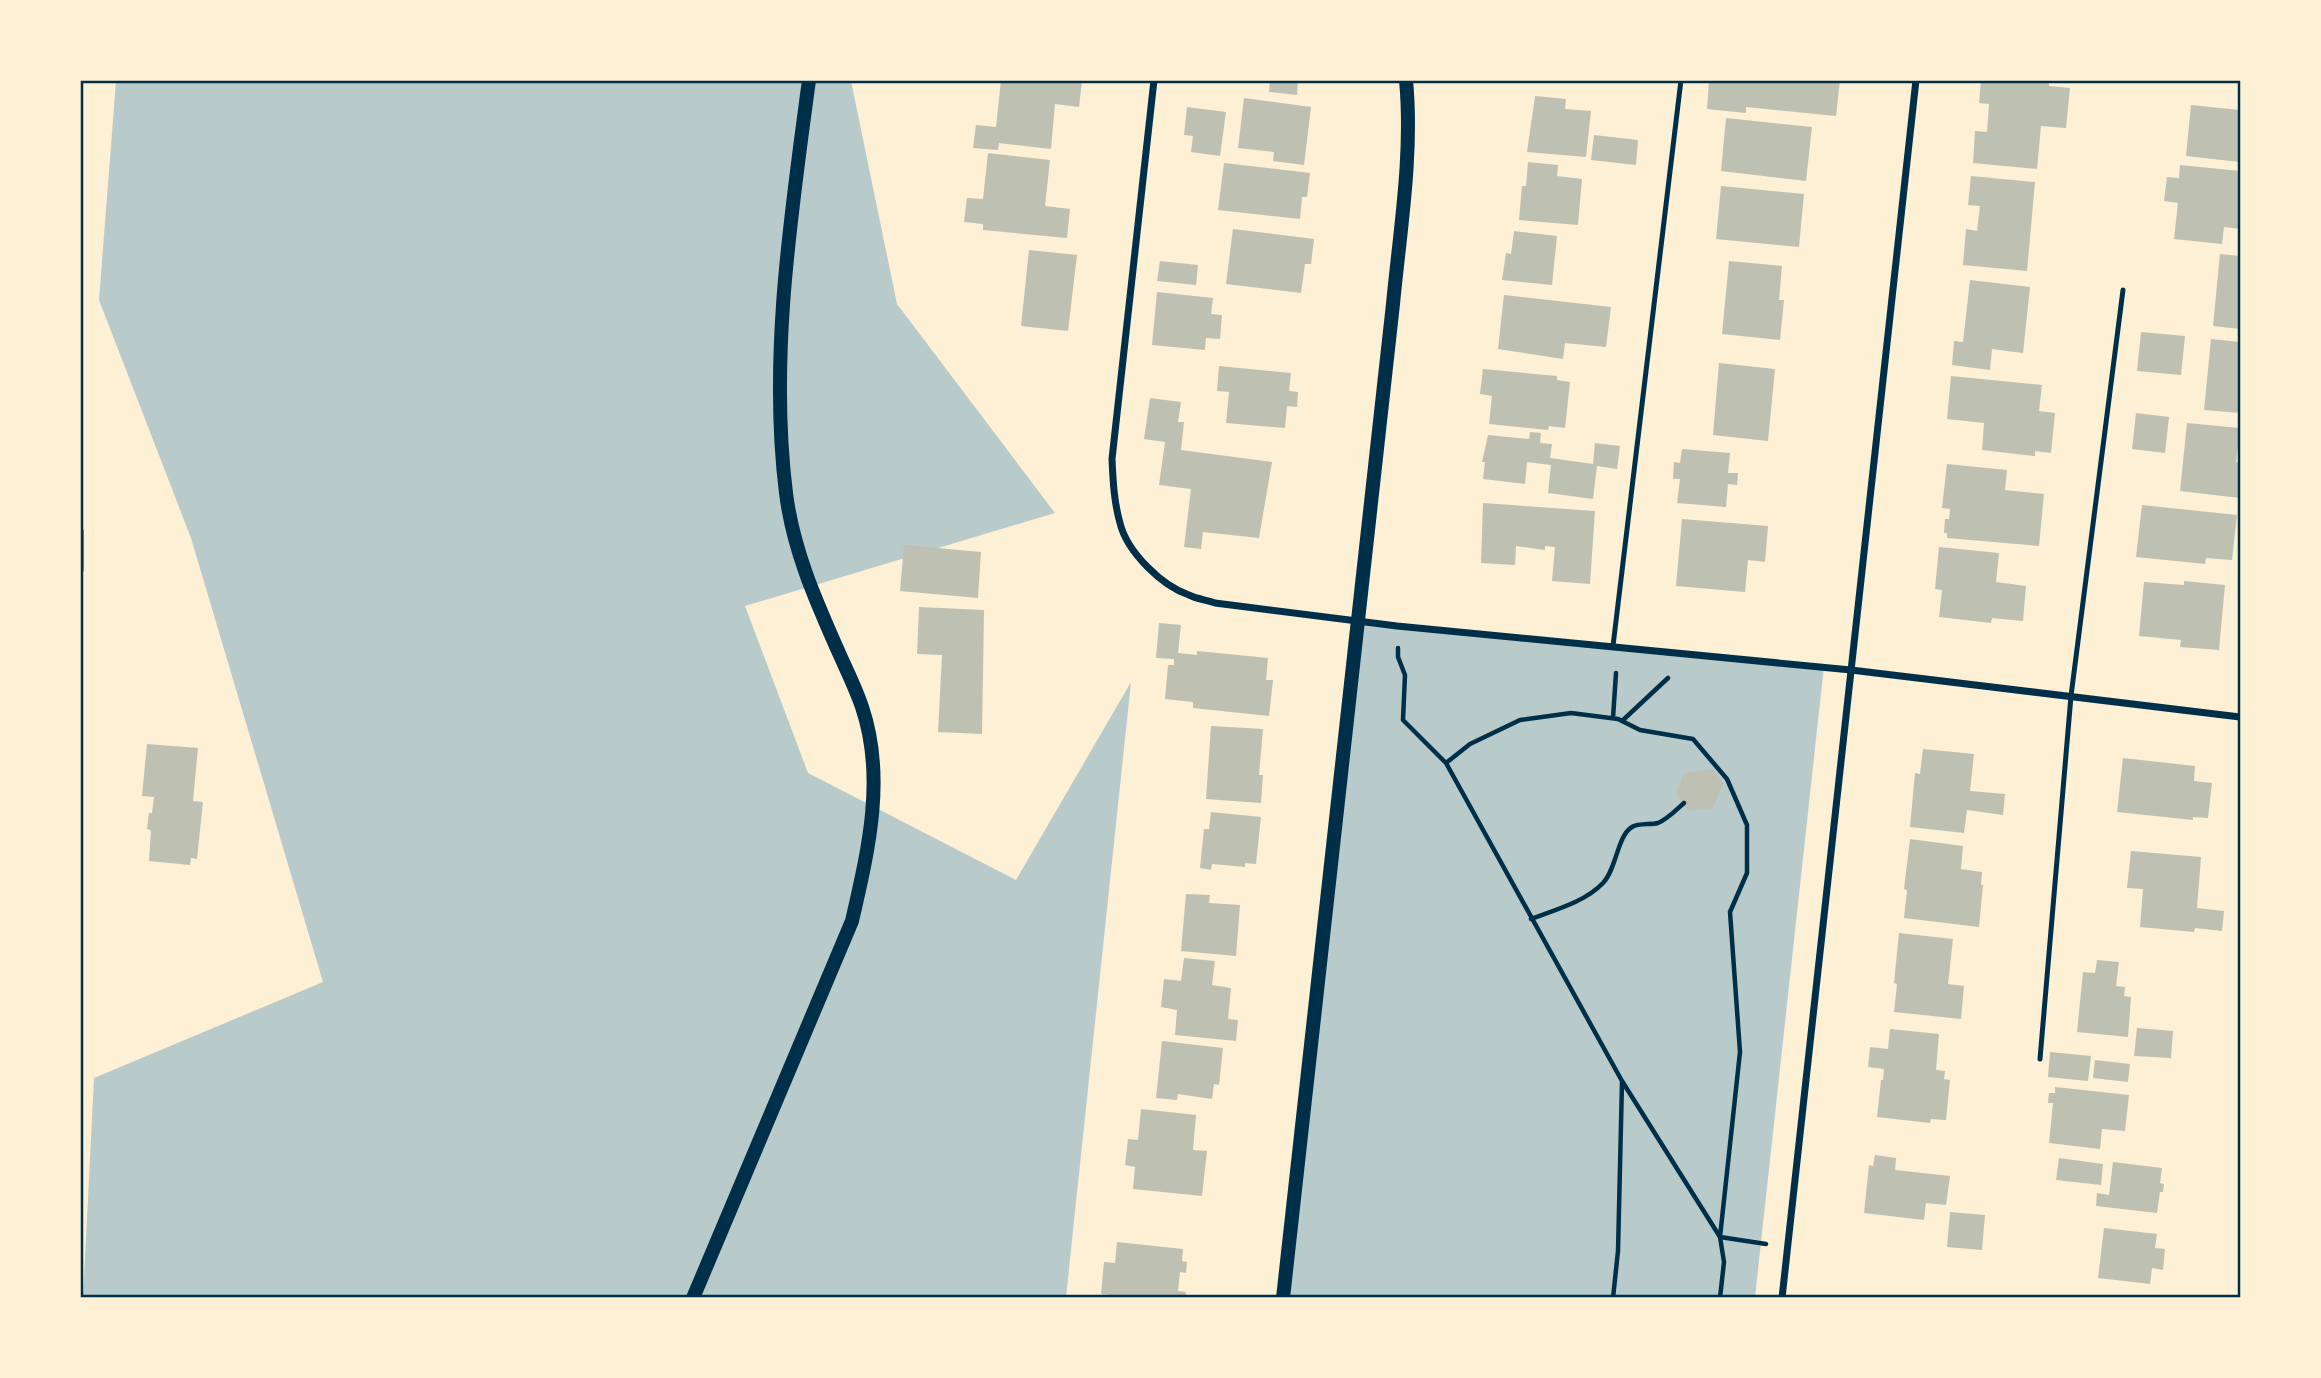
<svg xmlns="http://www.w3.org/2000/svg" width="2321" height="1378" viewBox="0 0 2321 1378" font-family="Lato,sans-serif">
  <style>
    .green { fill: #b9caca }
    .building { fill: #bec0b2 }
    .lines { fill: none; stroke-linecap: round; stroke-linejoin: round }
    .path { stroke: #003049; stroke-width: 4.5 }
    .service { stroke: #003049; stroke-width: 5 }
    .minor { stroke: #003049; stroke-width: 7 }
    .secondary { stroke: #003049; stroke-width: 14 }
    .neatline { fill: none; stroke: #003049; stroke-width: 2.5 }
  </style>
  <rect width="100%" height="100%" fill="#fdf0d5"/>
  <path class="green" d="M116 81H851L897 304 1055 513 745 606 808 773 1016 880 1131 682 1066 1297 83 1298 94 1078 323 982 191 538 99 300Z
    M1351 619 1824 666 1755 1297 1281 1298Z"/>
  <path class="building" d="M1001 80 1082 81 1079 107 1055 104 1051 149 999 143 998 150 973 148 976 125 996 127Z
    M1270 80H1298L1297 95 1269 92Z
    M1709 80H1840L1836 116 1746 107V113L1707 109Z
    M1981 80H2040L2049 81V86L2070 88 2066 128 2041 126 2037 169 1973 163 1975 131 1987 132 1989 104 1979 103Z
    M1535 96 1566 99 1565 109 1591 111 1586 157 1527 152Z
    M1244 98 1311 107 1304 165 1273 161 1274 152 1238 148Z
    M2191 105 2240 110V162L2186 156Z
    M1187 107 1226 112 1220 156 1191 152 1193 136 1184 135Z
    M1726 118 1812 127 1806 181 1721 171Z
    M1594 135 1638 140 1636 165 1591 160Z
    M988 153 1050 160 1045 206 1070 209 1067 238 983 230V224L964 222 967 198 983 199Z
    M1528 162 1558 165 1557 176 1582 179 1578 225 1519 220 1522 186H1526Z
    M1224 163 1310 173 1307 197H1302L1300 219 1218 210Z
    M2180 165 2240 171V229L2224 227 2222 244 2174 239 2178 203 2164 201 2167 177 2179 178Z
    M1971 176 2035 182 2027 271 1963 265 1966 229 1977 231 1980 206 1968 205Z
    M1721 186 1804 194 1799 247 1716 239Z
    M1233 229 1314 239 1311 264H1305L1301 293 1226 284Z
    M1514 231 1557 236 1552 285 1502 280 1506 253 1511 254Z
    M1029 250 1077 255 1068 331 1021 326Z
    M2220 254 2240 256V329L2213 326Z
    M1160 261 1198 265 1196 285 1157 281Z
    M1729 261 1782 266 1779 300H1784L1780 340 1722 334Z
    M1970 280 2030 287 2023 353 1992 349 1990 370 1952 365 1954 341 1963 342Z
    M1157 292 1213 298 1211 314 1222 315 1220 339 1206 338 1205 350 1152 345Z
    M1504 295 1611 307 1606 347 1565 343 1563 359 1498 349Z
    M2141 332 2185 336 2181 375 2137 371Z
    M2211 339 2240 342V413L2204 410Z
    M1719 363 1775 369 1768 441 1713 435Z
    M1219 366 1291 373 1289 391 1298 392 1297 407 1287 406 1285 428 1226 423 1229 392 1217 391Z
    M1483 369 1557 376V380L1570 382 1565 428 1549 426 1548 430 1489 424 1492 396 1480 394Z
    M1951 376 2042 385 2039 411 2055 413 2051 453 2035 451V456L1982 450 1984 423 1947 419Z
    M1150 398 1181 402 1178 422H1184L1181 450 1272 462 1259 538 1203 532 1201 549 1184 547 1191 489 1159 485 1165 442 1144 439Z
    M2136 413 2169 417 2165 453 2132 449Z
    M2187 423 2240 428 2236 462H2240V498L2180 491Z
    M1530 432 1541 433 1540 443 1552 444 1550 458 1593 464 1595 443 1620 446 1617 469 1597 466 1593 499 1548 493 1551 465 1527 462 1525 484 1483 479 1485 462H1482L1488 435 1529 439Z
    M1682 449 1730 453 1728 473H1738L1737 485 1728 484 1726 507 1677 503 1680 479H1673L1674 462 1680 463Z
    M1947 464 2007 470 2005 490 2044 494 2039 546 1947 538V533H1944L1945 519H1949L1950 509 1942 508Z
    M1483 503 1595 511 1590 584 1552 581 1555 547 1545 546V550L1516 546 1515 565 1481 563Z
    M2142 505 2237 515 2232 560 2206 558 2205 564 2136 557Z
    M1682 519 1768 526 1765 562 1748 560 1745 592 1676 586Z
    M904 545 981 552 978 598 900 591Z
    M1939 547 1999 553 1996 582 2026 586 2023 621 1992 618 1991 623 1939 617 1942 590 1935 589Z
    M2184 581 2225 585 2219 650 2180 647 2181 640 2139 636 2144 582 2184 585Z
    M919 607 984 610 982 734 938 732 942 655 917 654Z
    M1159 623 1181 625 1178 653 1197 655V651L1268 658 1266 680H1273L1269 716 1193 708V702L1165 699 1168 665H1174V659L1156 658Z
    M1211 726 1263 729 1259 775H1263L1261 803 1206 799Z
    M147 744 198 748 193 801 203 802 197 859 191 858 190 865 149 861 151 830 147 829 149 813H152L154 797 142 796Z
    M1923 749 1974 754 1970 791 2005 794 2003 815 1967 810 1964 833 1910 827 1915 773 1920 774Z
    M2123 758 2195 766 2194 781 2212 783 2208 818 2193 817V820L2117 812Z
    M1713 769 1723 783 1713 808 1689 811 1676 794 1684 773Z
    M1211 812 1261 817 1256 864 1245 863V867L1212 864 1211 870 1200 868 1204 829H1209Z
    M1910 839 1963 846 1961 869 1982 872 1981 885H1983L1979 927 1904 918 1907 890 1904 889Z
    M2131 851 2201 857 2197 908 2224 911 2222 931 2195 928 2194 932 2140 927 2143 889 2127 888Z
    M1186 894 1210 895 1209 903 1240 905 1236 956 1181 951Z
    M1899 933 1953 939 1948 984 1964 986 1961 1019 1894 1012 1897 984 1894 983Z
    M1184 958 1215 961 1212 985 1231 988 1228 1019 1238 1020 1236 1041 1175 1035 1177 1010 1161 1007 1164 979 1181 981Z
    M2097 960 2119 962 2116 986 2125 987 2124 996 2131 997 2128 1037 2077 1032 2083 972 2095 973Z
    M2137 1028 2173 1031 2171 1058 2134 1056Z
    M1890 1029 1939 1034 1936 1070 1945 1071 1944 1079 1950 1080 1946 1120 1931 1119 1930 1123 1877 1117 1881 1080H1883L1884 1069 1868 1067 1870 1047 1888 1049Z
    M1162 1041 1223 1048 1219 1085 1214 1084 1212 1099 1178 1094 1177 1100 1156 1098Z
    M2050 1052 2091 1056 2088 1081 2048 1077Z
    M2095 1060 2130 1064 2128 1082 2093 1078Z
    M2055 1087 2129 1095 2125 1131 2102 1129 2100 1149 2049 1143 2053 1103H2048L2049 1093H2055Z
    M1141 1109 1196 1115 1193 1150 1207 1151 1202 1196 1133 1189 1135 1167 1125 1165 1128 1139 1138 1140Z
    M1875 1155 1896 1158 1895 1170 1950 1176 1946 1205 1926 1203 1924 1220 1864 1213 1869 1165 1873 1166Z
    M2059 1158 2103 1164 2101 1185 2056 1180Z
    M2113 1162 2162 1168 2160 1183 2164 1184 2163 1192H2160L2157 1213 2096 1206 2097 1193 2109 1195Z
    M1950 1212 1985 1215 1982 1250 1947 1247Z
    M2104 1228 2157 1234 2155 1248 2165 1249 2163 1270 2152 1268 2150 1284 2098 1278Z
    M1117 1242 1183 1249 1182 1261 1187 1262 1186 1273 1180 1272 1178 1291 1186 1292 1185 1298H1111V1295L1101 1294 1104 1262 1115 1263Z"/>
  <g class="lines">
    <path class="path" d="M1398 648V657L1405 675 1403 720 1446 763 1622 1081 1720 1237 1724 1262 1720 1298
      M1613 718 1616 673
      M1622 721 1668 678
      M1446 763 1470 744 1520 720 1571 713 1618 719 1640 730 1693 739 1727 779 1747 825V873L1730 912 1740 1052 1720 1237 1766 1244
      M1531 919C1555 910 1585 902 1603 883 1617 868 1617 836 1632 827 1639 823 1650 825 1658 823 1668 819 1676 810 1684 803
      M1613 1298 1618 1251 1622 1082"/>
    <path class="service" d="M1613 646 1681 80
      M2040 1059 2071 696 2123 290"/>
    <path class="minor" d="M1154 80 1112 459C1113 481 1114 502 1120 523 1127 552 1162 586 1189 595 1197 599 1206 600 1215 603L1397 626 1851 670 2240 717
      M80 531V570
      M1782 1298 1916 80"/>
    <path class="secondary" d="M693 1298 852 921C868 851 886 778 862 707 856 689 847 671 839 653 816 601 793 550 786 493 769 358 791 215 809 80
      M1283 1298 1393 304C1400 230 1413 154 1406 80"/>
  </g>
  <rect width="2321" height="1378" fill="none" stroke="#fdf0d5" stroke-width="164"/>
  <rect x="82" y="82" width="2157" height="1214" class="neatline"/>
</svg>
